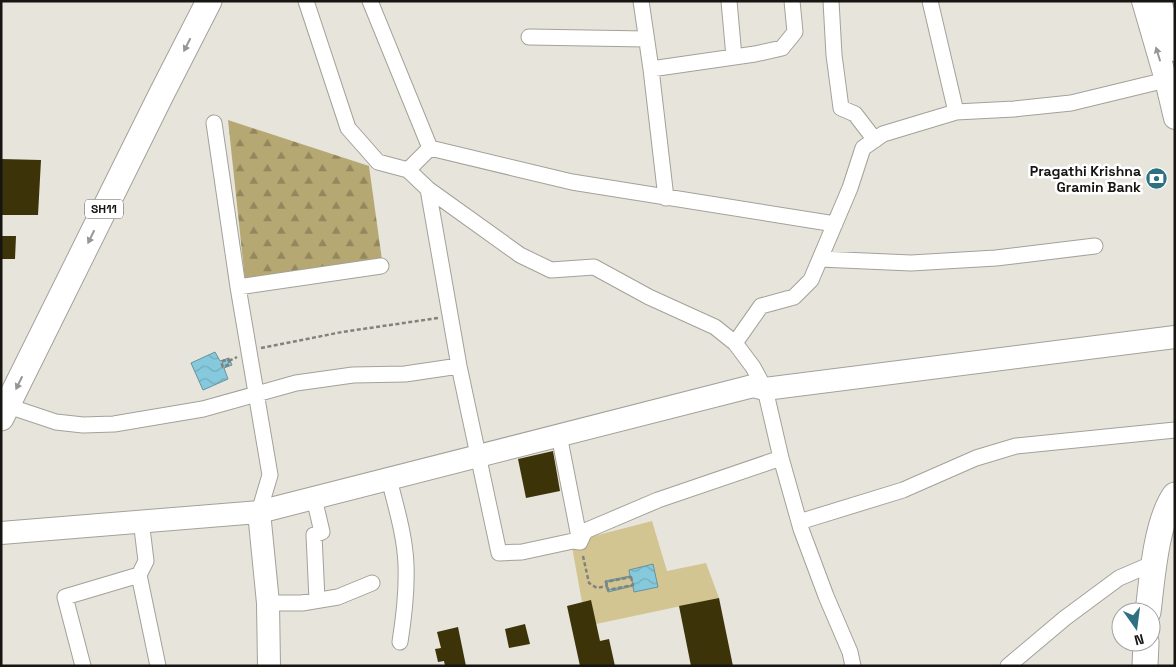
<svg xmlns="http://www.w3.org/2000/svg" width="1176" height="667" viewBox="0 0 1176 667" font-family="'Space Grotesk',sans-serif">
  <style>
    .green { fill: #d2c592 }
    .forest { fill: url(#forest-firs) }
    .water { fill: url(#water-waves); stroke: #64939f; fill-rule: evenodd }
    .building { fill: #3c3309 }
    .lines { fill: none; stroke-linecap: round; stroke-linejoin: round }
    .street-casing { stroke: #a3a198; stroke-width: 17 }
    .secondary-casing { stroke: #a3a198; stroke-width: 24 }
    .primary-casing { stroke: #a3a198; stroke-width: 27 }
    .path { stroke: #83817b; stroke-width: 2.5; stroke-dasharray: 4 2.5; stroke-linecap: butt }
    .street { stroke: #fff; stroke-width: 15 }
    .secondary { stroke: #fff; stroke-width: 22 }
    .primary { stroke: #fff; stroke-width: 25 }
    .oneway { fill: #969694 }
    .labels { text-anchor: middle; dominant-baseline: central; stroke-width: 5; stroke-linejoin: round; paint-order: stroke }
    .shield { fill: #fff; stroke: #5c5b59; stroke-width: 1 }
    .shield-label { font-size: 12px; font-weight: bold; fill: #161512 }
    .poi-label { font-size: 14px; font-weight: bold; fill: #161512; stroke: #fff; text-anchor: end }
  </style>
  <defs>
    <pattern id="forest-firs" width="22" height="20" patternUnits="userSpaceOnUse" patternTransform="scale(1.25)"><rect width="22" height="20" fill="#b6a873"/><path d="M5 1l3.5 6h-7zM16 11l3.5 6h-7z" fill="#93885d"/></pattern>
    <pattern id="water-waves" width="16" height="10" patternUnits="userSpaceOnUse" patternTransform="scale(1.25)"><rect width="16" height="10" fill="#86c9dc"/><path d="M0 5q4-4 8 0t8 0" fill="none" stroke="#73acbc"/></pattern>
  </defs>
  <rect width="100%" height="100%" fill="#e7e4db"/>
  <path class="green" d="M652 521 667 571 706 563 719 598 596 624 582 602 572 547 594 536Z"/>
  <path class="forest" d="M228 120 369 166 382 260 245 280Z"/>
  <path class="water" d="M215 352 220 361 229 358 232 365 224 368 228 379 203 390 191 363Z
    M653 564 658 587 634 592 633 586 608 592 605 581 630 576 629 570ZM631 577 633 585 608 590 607 582Z"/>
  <path class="building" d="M1 159 41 160 38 215H1Z
    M1 236H16L15 259H1Z
    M553 451 560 491 526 498 518 459Z
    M719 598 733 666H691L679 606Z
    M591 600 600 641 609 639 615 666H580L567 606Z
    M525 624 530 644 509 648 505 629Z
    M458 627 466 666H445L444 661 438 662 435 649 441 648 437 632Z"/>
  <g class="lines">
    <defs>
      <path id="street" d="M306 1 348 128 378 162 408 170 428 189 520 255 551 270 594 267 649 297 715 327 735 343 753 367 765 389 781 458 801 529 826 596 850 652 853 666
        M370 1 430 148
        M641 1 651 69 666 198
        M729 1 734 57
        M831 1 834 55 841 108 855 114 875 140
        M930 1 956 112
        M529 37 646 39
        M651 69 755 54 782 48 795 32 792 1
        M214 123 238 287 270 475 259 512
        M408 170 430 148 572 182 835 224
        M428 189 459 366 499 553 522 552 573 541 580 542 585 531 658 500 781 458
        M820 259 911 263 996 258 1095 246
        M238 287 381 266
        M735 343 761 306 794 297 811 280 850 188 863 148 883 134 956 112 1014 109 1071 103 1166 80
        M8 406 56 422 83 425 114 424 203 409 296 383 353 375 405 374 459 366
        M559 435 580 542
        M389 479C396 507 405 536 406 565 407 591 404 617 400 642
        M314 498 322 532 314 535 317 600
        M799 522 903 490 976 458 1016 446 1175 430
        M139 575 146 561 141 520
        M268 603H302L338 597 372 583
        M83 666 65 597 139 575 158 666
        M1008 666 1065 618 1119 578 1154 563"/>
      <path id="secondary" d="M1143 1 1166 80 1175 118
        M1160 1 1175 50
        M259 512 268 603 269 666
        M1 533 259 512 753 386 765 389 1175 337"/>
      <path id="primary" d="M1 418 161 95 209 1
        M1148 612C1152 580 1156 521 1175 495
        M1145 666 1146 642"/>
    </defs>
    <use href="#street" class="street-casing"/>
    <use href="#secondary" class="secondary-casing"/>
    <use href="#primary" class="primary-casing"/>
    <path class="path" d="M261 348 342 332 438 318
      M228 359 230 364 223 367 221 362Z
      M229 361 237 357
      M583 556 589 583 597 588 607 586
      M631 577 633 585 608 590 606 582Z"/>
    <use href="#street" class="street"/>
    <use href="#secondary" class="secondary"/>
    <use href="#primary" class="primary"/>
  </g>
  <defs><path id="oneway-solid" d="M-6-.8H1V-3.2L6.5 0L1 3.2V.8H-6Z" transform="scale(1.25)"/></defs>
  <g class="oneway">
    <use href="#oneway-solid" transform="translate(187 45) rotate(117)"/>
    <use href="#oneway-solid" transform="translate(1158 54) rotate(-107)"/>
    <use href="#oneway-solid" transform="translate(91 237) rotate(116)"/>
    <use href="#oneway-solid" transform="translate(19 383) rotate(116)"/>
  </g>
  <defs>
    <symbol id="bank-disc" viewBox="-11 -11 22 22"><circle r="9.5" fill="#2d7081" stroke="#fff"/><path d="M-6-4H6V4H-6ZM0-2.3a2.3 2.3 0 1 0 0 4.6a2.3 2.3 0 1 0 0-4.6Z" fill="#fff"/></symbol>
  </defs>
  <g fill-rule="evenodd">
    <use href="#bank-disc" x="1144" y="166" width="25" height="25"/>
  </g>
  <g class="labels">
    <rect class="shield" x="85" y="199.5" width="38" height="19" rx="4"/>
    <g class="shield-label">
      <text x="104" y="209">SH11</text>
    </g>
    <g class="poi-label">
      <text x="1141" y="171">Pragathi Krishna<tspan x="1141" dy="16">Gramin Bank</tspan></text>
    </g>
  </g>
  <rect width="1176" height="667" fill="none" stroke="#161512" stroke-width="5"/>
  <g transform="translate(1136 627) rotate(166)"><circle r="24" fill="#ffffff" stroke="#a2a1a0"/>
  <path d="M0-4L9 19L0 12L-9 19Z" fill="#2d7081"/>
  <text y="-8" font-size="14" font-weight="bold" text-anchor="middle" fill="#161512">N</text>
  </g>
</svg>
